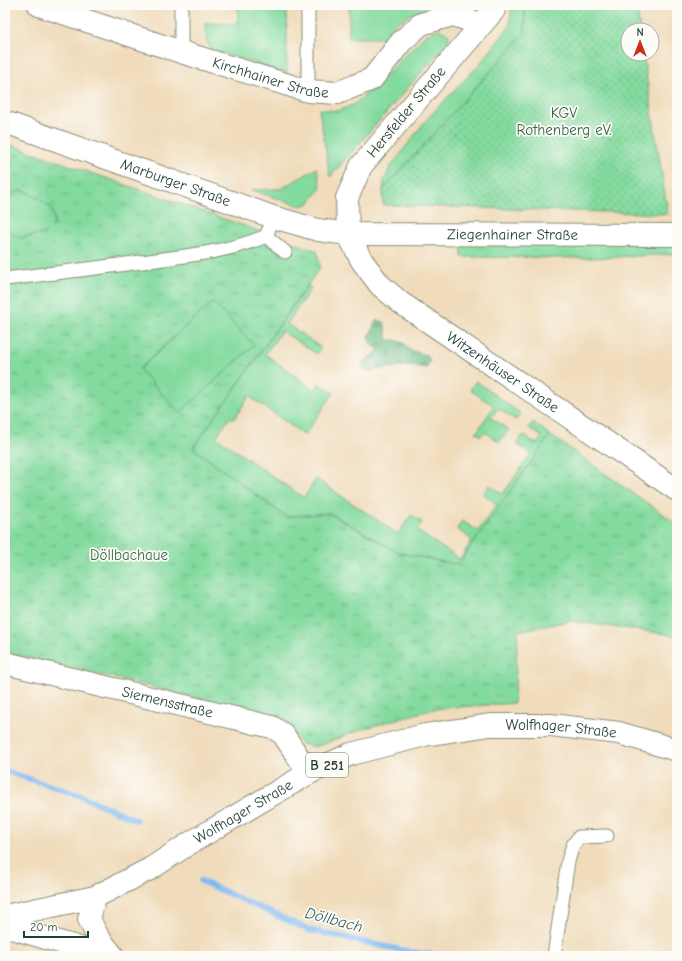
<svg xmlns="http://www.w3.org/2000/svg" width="682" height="961" viewBox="0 0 682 961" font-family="'Comic Neue',sans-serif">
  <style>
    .grass { fill: #83da9e; stroke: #518c69 }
    .forest { fill: url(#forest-firs); stroke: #447c5c }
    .park { fill: url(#park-tufts); stroke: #518c69; fill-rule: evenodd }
    .garden { fill: url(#garden-dots); stroke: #518c69 }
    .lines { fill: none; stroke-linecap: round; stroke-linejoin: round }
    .stream { stroke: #81b9f1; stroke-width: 6 }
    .lane-casing { stroke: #888c78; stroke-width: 15 }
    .street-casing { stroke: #888c78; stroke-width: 24 }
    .secondary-casing { stroke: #888c78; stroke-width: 24 }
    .primary-casing { stroke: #888c78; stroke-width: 24 }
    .lane { stroke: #fff; stroke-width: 13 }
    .street { stroke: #fff; stroke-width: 22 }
    .secondary { stroke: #fff; stroke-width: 22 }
    .primary { stroke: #fff; stroke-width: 22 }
    .labels { text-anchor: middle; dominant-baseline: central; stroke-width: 3.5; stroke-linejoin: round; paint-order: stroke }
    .shield { fill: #fdfcf7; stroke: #62766e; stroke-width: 1 }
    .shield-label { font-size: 14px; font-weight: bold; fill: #1f3d34 }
    .street-label { font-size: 15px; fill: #1f3d34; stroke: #fdfcf7 }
    .park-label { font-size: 15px; fill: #38644e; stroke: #fdfcf7 }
    .water-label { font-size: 16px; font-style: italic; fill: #385c63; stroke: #fdfcf7 }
  </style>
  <defs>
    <pattern id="forest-firs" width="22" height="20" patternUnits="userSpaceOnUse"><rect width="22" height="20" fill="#6aba85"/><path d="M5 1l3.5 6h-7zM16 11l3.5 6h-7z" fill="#57986e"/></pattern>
    <pattern id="park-tufts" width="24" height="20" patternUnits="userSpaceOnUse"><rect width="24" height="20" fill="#83da9e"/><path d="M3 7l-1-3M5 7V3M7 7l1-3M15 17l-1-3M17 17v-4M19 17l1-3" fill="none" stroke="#6bb282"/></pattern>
    <pattern id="garden-dots" width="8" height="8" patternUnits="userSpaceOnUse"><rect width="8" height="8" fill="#83da9e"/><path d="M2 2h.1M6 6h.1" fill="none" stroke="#6bb282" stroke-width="1.8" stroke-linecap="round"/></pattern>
  </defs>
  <rect width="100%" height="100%" fill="#fdfcf7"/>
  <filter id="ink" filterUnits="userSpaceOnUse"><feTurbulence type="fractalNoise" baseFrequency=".025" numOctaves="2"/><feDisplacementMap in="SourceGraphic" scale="8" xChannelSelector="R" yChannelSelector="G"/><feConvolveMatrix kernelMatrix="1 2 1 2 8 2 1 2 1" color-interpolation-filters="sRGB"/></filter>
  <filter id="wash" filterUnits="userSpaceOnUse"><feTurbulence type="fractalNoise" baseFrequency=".012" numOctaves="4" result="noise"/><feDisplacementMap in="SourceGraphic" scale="16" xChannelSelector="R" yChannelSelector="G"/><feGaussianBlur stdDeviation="0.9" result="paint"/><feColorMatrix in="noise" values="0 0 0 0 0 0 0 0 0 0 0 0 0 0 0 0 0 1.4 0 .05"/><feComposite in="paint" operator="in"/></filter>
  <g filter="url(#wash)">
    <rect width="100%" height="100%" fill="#f0dcbb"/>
    <path class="grass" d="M238 5H287V73L214 51C205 42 205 36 205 23L238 24Z
      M349 5H443L415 12 396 23 383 38H349Z
      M511 5H525V33L383 190 384 181 390 168 426 120 479 65 510 26Z
      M438 29 449 34 448 42 330 177 319 109 337 111 353 105 371 90 424 36Z
      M317 168 321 188 309 203 301 206 251 190 281 189Z
      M23 190C38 199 56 203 54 224L45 233 20 238 12 234 5 226 6 205 13 193Z
      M677 240V254L593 258 462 257 461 244Z
      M308 285 311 288 287 324 321 348 317 354 282 331 265 354 314 390 319 384 334 393 304 435 249 396 234 419 230 417 216 437 304 498 316 479 398 534 411 515 422 522 417 531 460 559 472 540 457 529 462 521 478 531 497 504 483 494 489 485 503 494 531 454 517 444 523 435 537 444 542 437 529 428 533 422 550 435 458 565 400 553 329 513 286 517 193 448Z
      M213 301 254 345 180 414 139 370Z
      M476 381 521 414 516 420 498 408 491 418 509 430 499 442 485 432 481 436 476 433 494 406 470 390Z"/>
    <path class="forest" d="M377 320 384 322 388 340H395L404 343 408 349 426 355 430 360 427 368 409 366 392 367 369 372 362 368 363 362 378 352V349L371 344 369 336C374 329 372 325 377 320Z"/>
    <path class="park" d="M5 143 317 251 320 267 193 448 286 517 329 513 400 553 458 565 550 435 677 524V638L667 634 569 621 518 631 514 703 433 709 362 729 316 747 301 744 286 719 5 652V226L12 234 20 238 45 233 54 224C56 203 38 199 23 190L13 193 5 208ZM213 302 254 345 180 413 139 369Z"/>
    <path class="garden" d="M525 5H636L640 30H628V54H643L668 214 383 205V190L525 33Z"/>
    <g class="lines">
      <path class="stream" d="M5 771 79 795 136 820
        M201 881 309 930 410 952 443 956"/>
    </g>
  </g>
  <g filter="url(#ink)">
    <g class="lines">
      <defs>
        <path id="lane" d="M181 52V5
          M308 91V5
          M269 229 266 236 285 252
          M5 279C56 273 106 267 156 260 193 255 232 251 266 236
          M554 956 568 861 573 845 579 837 607 836"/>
        <g id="street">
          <path id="s1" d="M39 5 181 52 308 91 337 93 372 79 401 42 421 24 453 15 481 24"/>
          <path id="s2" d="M494 5V10L361 166 347 198 348 234 362 261 380 285 401 303 677 490"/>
          <path id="s3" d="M5 122 273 217 318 230 348 234 677 235"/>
          <path id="s4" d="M5 663 272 727 283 734 309 773"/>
        </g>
        <path id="secondary" d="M95 897 89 919 98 937 113 956
          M5 926 107 956"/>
        <g id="primary">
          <path id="s5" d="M5 916 95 897 150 869 190 843 309 773 351 754 425 735 490 725H551L619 733 677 750"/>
        </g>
      </defs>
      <use href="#lane" class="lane-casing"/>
      <use href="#street" class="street-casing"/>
      <use href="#secondary" class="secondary-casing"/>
      <use href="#primary" class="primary-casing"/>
      <use href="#lane" class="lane"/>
      <use href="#street" class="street"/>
      <use href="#secondary" class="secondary"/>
      <use href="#primary" class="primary"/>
    </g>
  </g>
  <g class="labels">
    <rect class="shield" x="306" y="753" width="42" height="24" rx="3"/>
    <g class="shield-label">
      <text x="327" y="765">B 251</text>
    </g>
    <g class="street-label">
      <text stroke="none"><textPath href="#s1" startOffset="243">Kirchhainer Straße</textPath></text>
      <text transform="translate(406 112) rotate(-50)">Hersfelder Straße</text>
      <text stroke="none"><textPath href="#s3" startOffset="181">Marburger Straße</textPath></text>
      <text stroke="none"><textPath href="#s3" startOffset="526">Ziegenhainer Straße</textPath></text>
      <text stroke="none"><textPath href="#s2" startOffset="492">Witzenhäuser Straße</textPath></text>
      <text stroke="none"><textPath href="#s4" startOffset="167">Siemensstraße</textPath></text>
      <text stroke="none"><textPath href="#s5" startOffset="599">Wolfhager Straße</textPath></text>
      <text stroke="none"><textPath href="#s5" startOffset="263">Wolfhager Straße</textPath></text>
    </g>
    <g class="park-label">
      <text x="564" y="113">KGV<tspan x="564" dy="17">Rothenberg eV.</tspan></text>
      <text x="129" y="555">Döllbachaue</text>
    </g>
    <g class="water-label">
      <text transform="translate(334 920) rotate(15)">Döllbach</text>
    </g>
  </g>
  <rect width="682" height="961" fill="none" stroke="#fdfcf7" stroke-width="20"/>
  <g transform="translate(640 42)"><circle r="19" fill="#fdfcf7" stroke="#a4b0a9"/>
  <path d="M0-3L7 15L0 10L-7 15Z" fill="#c8321e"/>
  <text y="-6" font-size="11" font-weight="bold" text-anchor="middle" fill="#1f3d34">N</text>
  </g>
  <path d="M24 931v6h64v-6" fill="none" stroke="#1f3d34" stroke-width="2"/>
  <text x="30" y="931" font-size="12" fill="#1f3d34" stroke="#fdfcf7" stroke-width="3" paint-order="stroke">20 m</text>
</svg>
